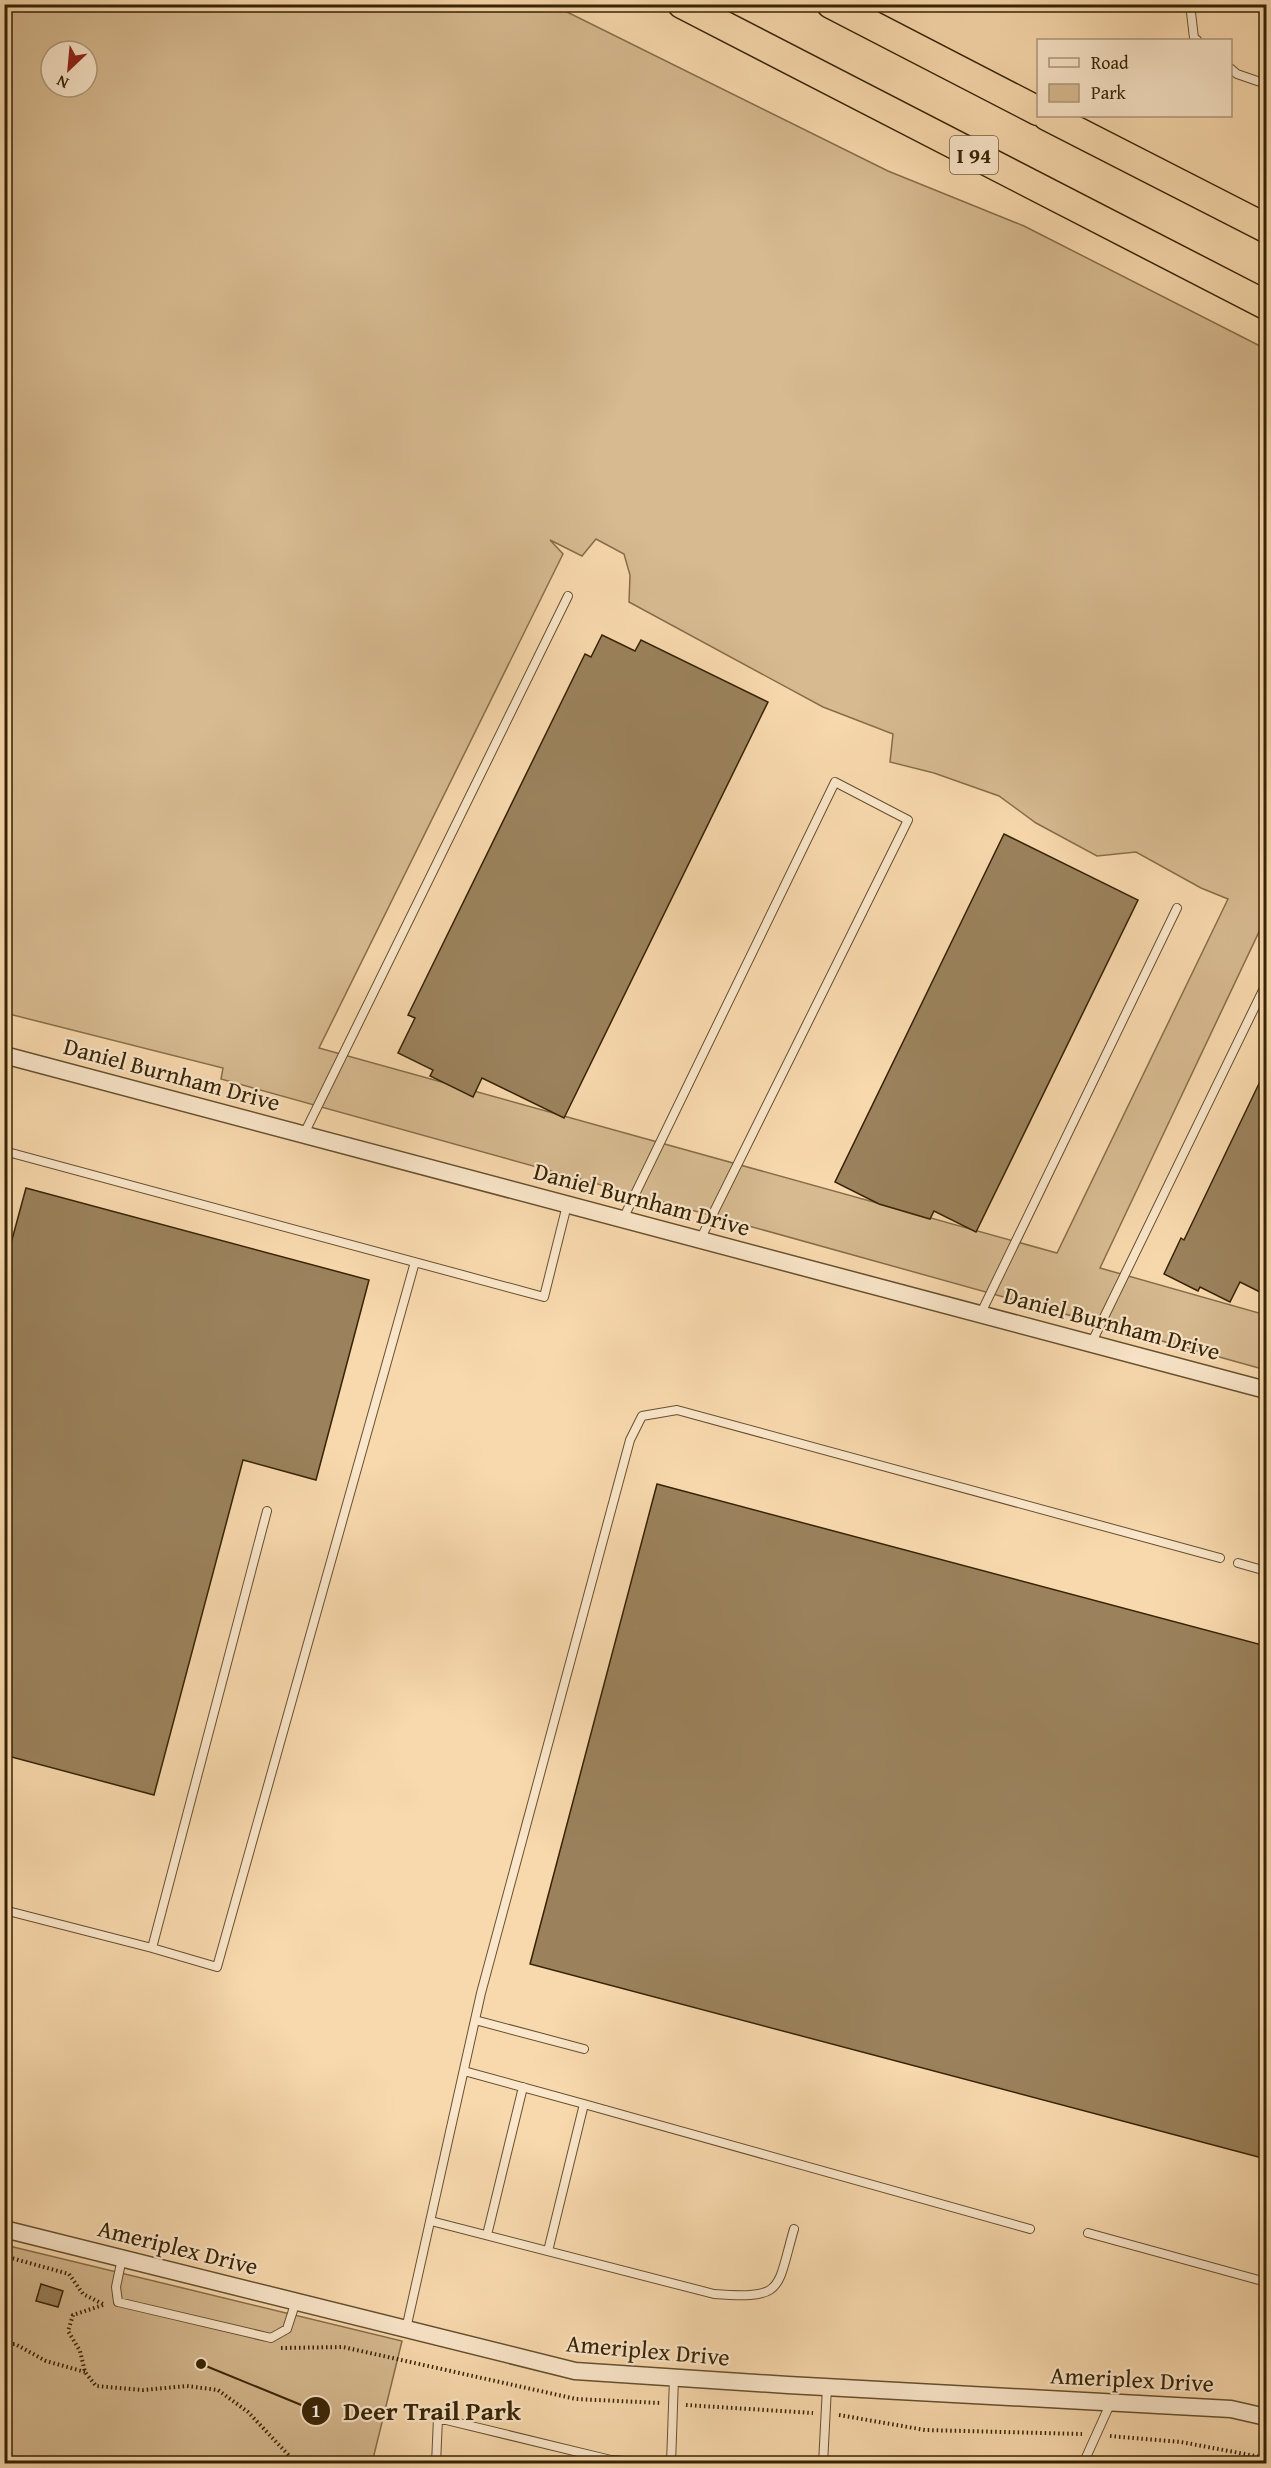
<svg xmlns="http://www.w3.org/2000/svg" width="1271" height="2468" viewBox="0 0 1271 2468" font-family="'Gentium Book Plus',serif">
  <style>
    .green { fill: #d7ba90; stroke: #866e4a; stroke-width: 1.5; fill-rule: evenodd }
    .building { fill: #9b825c; stroke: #362305; stroke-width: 1.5 }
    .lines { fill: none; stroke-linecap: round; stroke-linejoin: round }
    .lane-casing { stroke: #66502f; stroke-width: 10 }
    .street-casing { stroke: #66502f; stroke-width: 19 }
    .highway-casing { stroke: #362305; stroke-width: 31 }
    .path { stroke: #362305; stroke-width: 4; stroke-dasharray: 1.5 3; stroke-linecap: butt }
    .lane { stroke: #fae6ca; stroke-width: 8 }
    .street { stroke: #fae6ca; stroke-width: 16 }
    .highway { stroke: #f8d9ad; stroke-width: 28 }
    .labels { text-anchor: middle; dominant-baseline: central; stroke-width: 4.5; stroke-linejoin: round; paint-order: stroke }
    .shield { fill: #fae6ca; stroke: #715e40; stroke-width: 1.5 }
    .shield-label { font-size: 22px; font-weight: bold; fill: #362305 }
    .street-label { font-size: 24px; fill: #362305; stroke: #fae6ca }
    .leader { fill: none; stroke: #362305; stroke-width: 2 }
    .callout-dot { fill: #362305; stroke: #fae6ca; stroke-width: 2 }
    .mark-label { font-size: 18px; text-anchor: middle; font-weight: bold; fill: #fff }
    .callout-label { font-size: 26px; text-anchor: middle; font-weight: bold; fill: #362305; stroke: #fae6ca; stroke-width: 4.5; stroke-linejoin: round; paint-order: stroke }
  </style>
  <rect width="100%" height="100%" fill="#f8d9ad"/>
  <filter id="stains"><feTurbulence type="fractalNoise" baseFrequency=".00333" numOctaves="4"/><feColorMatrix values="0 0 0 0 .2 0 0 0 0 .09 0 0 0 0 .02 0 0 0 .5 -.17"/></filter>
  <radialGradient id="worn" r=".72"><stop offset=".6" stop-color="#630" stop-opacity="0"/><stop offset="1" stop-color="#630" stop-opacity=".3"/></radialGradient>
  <path class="green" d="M4 5H553L888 171 1024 226 1266 349V917L1100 1268 1266 1315V1370L221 1079 223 1068 5 1013ZM51 51H87V87H51ZM596 539 624 554 630 575 629 602 823 707 893 734 890 762 934 773 999 796 1036 823 1097 856 1136 852 1201 888 1228 899 1057 1253 319 1048 563 554 550 540 582 556Z
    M5 2245 402 2341 372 2463 5 2464Z"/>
  <path class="building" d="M602 635 635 651 641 640 768 702 564 1118 482 1078 473 1097 430 1076 433 1070 398 1053 415 1018 408 1015 585 654 591 657Z
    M1004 834 1138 900 976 1232 934 1211 930 1219 879 1204 835 1182Z
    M1266 1069V1295L1240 1282 1230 1302 1200 1287 1198 1291 1164 1274 1181 1238 1184 1240Z
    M26 1188 369 1280 316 1480 243 1460 154 1795 4 1755V1269Z
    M657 1484 1266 1646V2159L530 1964Z
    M41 2284 63 2291 58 2307 36 2301Z"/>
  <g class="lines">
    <defs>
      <path id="lane" d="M1190 4 1194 38 1197 40
        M1230 68 1237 74 1266 84
        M304 1134 568 596
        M4 1151 544 1297 567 1205
        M623 1219 835 782 908 820 700 1240
        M981 1313 1177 908
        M1092 1342 1266 984
        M1238 1563 1266 1571
        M4 1910 152 1948 267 1511
        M152 1948 217 1967 415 1262
        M475 2020 584 2049
        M464 2071 584 2104 548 2251
        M584 2104 1030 2229
        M431 2221 714 2294C785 2299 776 2291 794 2229
        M1088 2233 1266 2282
        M487 2235 523 2087
        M122 2258 116 2287 118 2302 271 2338 287 2329 296 2301
        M406 2329 481 1993 630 1440 642 1416 677 1410 1220 1558
        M436 2464 438 2418 611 2460 668 2464
        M671 2464 674 2378
        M823 2464 827 2387
        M1083 2464 1111 2402"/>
      <path id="street" d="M4 1055 1266 1390
        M4 2229 575 2371 788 2385 1231 2409 1266 2417"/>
      <path id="highway" d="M682 4 1266 305
        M831 4 1038 111
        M1047 116 1266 228"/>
    </defs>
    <use href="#lane" class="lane-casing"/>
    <use href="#street" class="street-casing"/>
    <use href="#highway" class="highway-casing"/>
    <path class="path" d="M4 2256 69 2274 83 2294 105 2305
      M103 2305 73 2315 68 2331 80 2351 85 2372 96 2386 143 2390 187 2386 218 2390 248 2412 297 2464
      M4 2344H15L46 2361 85 2372
      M281 2348 343 2347 576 2399 661 2403
      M686 2405 813 2413
      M839 2415 925 2430 1082 2434
      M1110 2436 1181 2442 1266 2458"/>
    <use href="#lane" class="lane"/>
    <use href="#street" class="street"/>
    <use href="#highway" class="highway"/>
  </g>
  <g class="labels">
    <rect class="shield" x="950" y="136" width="48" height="38" rx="4.5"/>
    <g class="shield-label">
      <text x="974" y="155">I 94</text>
    </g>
    <g class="street-label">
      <text transform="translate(172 1074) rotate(15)">Daniel Burnham Drive</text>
      <text transform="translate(642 1199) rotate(15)">Daniel Burnham Drive</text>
      <text transform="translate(1112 1323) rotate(15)">Daniel Burnham Drive</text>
      <text transform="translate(178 2247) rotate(14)">Ameriplex Drive</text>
      <text transform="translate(648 2350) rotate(5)">Ameriplex Drive</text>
      <text transform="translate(1132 2379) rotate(3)">Ameriplex Drive</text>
    </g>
  </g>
  <path class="leader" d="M201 2364L316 2411"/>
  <g class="callout-dot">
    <circle cx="201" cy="2364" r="6"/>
    <circle cx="316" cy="2411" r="15"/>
  </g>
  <g class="mark-label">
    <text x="316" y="2417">1</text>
  </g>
  <g class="callout-label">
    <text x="432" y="2420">Deer Trail Park</text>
  </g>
  <rect width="1271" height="2468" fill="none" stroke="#f8d9ad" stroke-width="24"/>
  <rect x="6" y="6" width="1259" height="2456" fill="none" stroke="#362305" stroke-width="3"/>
  <rect x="12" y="12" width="1247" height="2444" fill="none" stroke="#362305" stroke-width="1.5"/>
  <rect x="1037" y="39" width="195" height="78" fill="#fae6ca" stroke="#ac987b" stroke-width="1.5"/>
  <rect x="1049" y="58" width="30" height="9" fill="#fae6ca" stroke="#ac987b" stroke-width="1.5"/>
  <text x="1091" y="69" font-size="18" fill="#362305">Road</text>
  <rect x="1049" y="84" width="30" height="18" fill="#d7ba90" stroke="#ac987b" stroke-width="1.5"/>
  <text x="1091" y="99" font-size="18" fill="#362305">Park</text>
  <g transform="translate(69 69) rotate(206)"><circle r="28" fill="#fae6ca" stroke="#ac987b" stroke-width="1.5"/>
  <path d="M0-4.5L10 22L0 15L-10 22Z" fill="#8f2418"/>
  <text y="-9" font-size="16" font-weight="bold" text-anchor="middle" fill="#362305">N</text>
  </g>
  <rect width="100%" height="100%" filter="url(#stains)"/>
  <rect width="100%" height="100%" fill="url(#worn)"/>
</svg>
